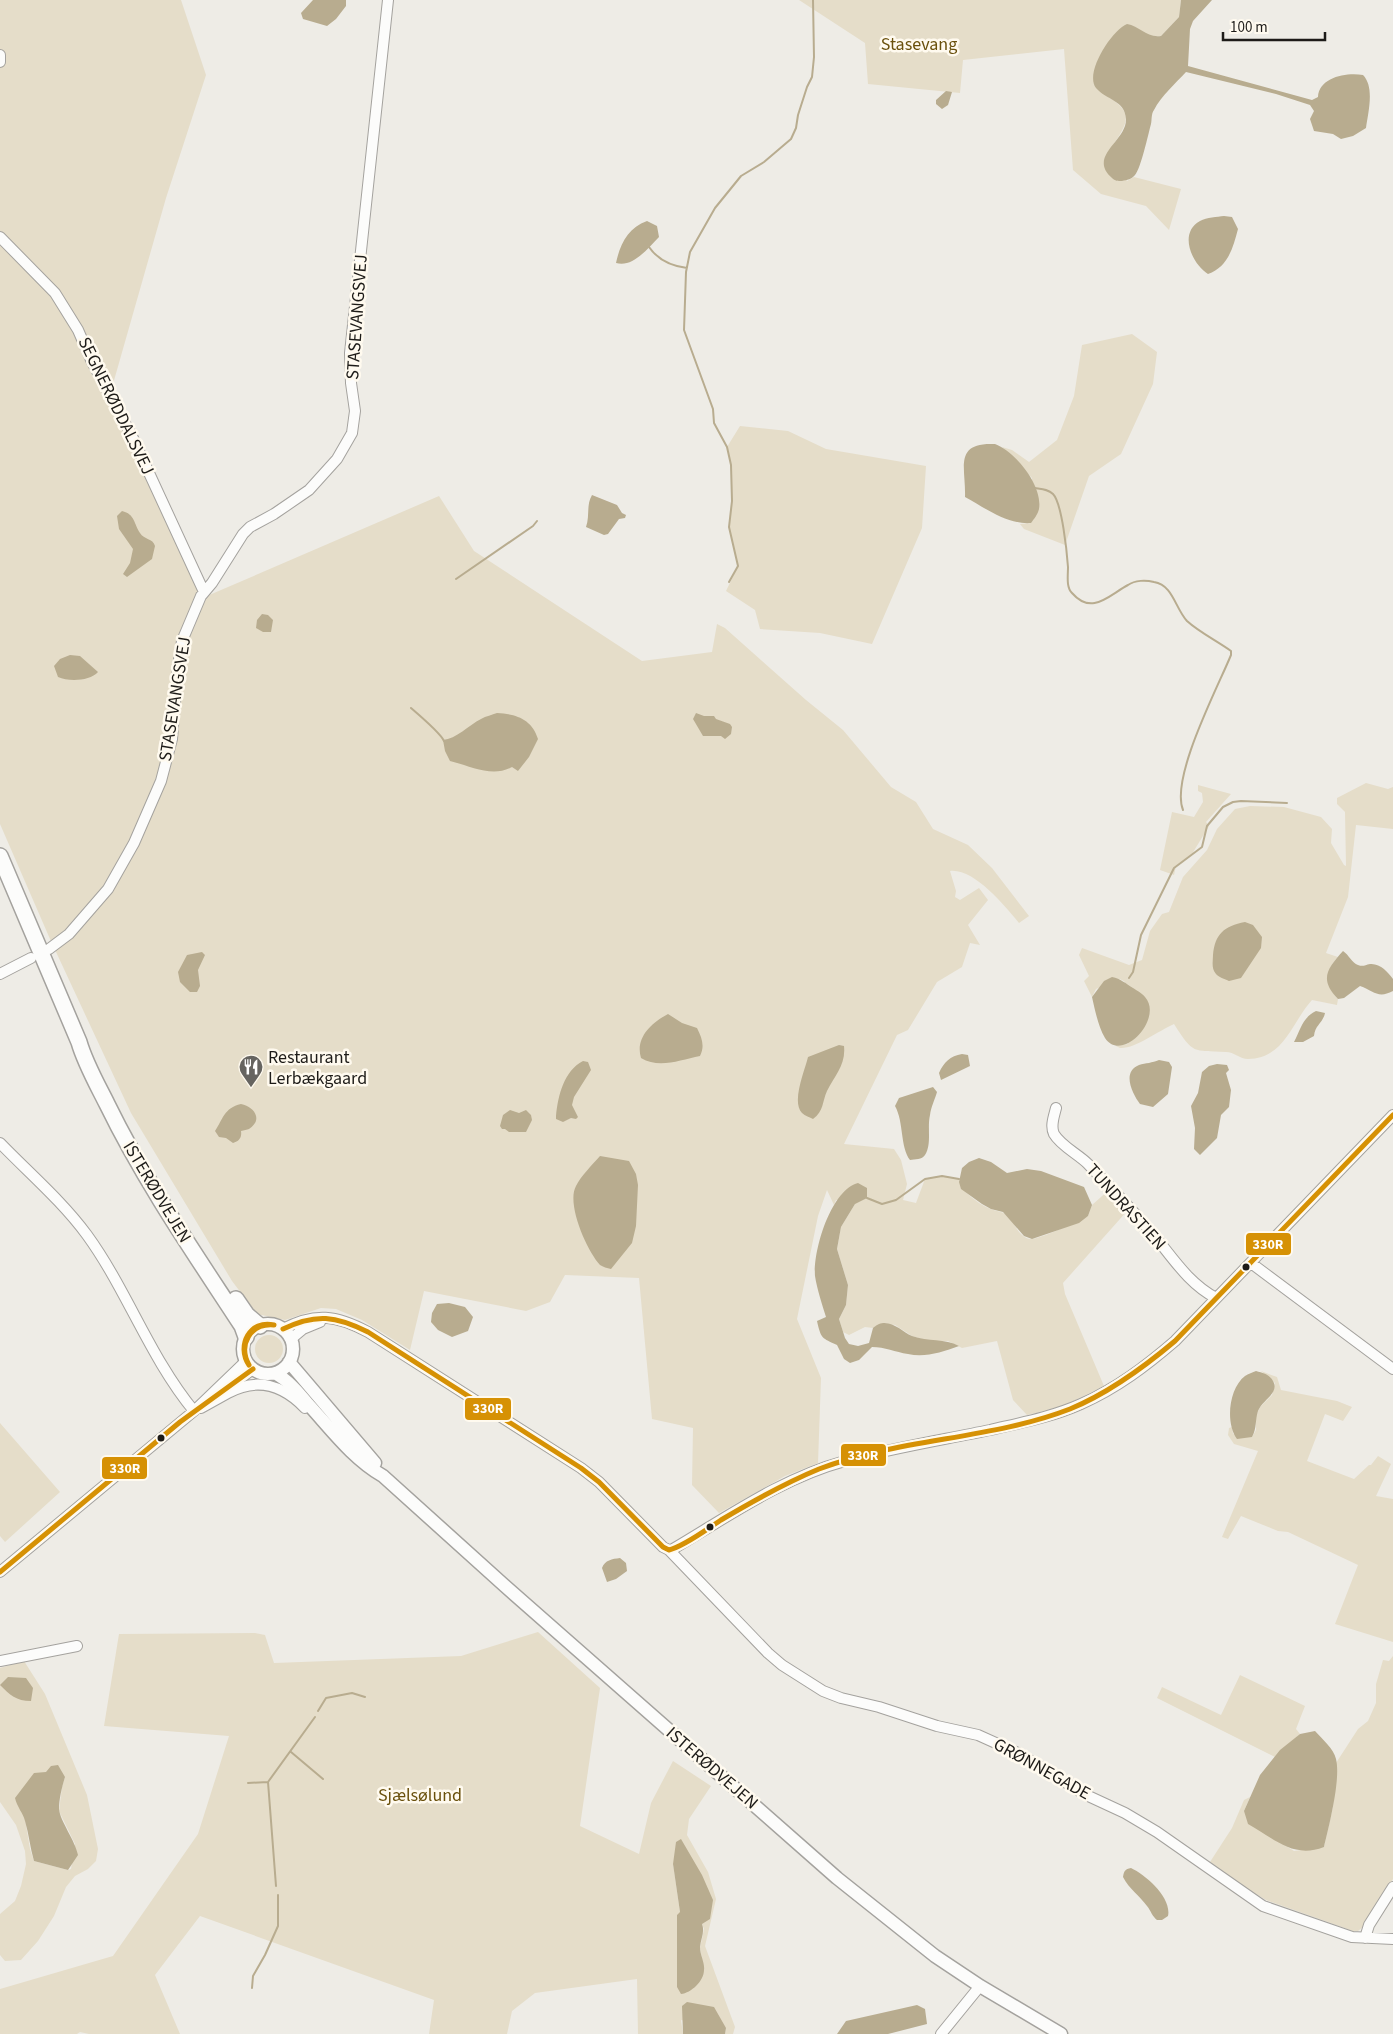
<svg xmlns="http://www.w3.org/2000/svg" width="1393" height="2034" viewBox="0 0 1393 2034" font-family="'Source Sans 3',sans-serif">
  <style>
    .green { fill: #e5ddc9; fill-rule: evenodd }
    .water { fill: #b8ac8f }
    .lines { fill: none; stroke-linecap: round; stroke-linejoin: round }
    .stream { stroke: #b8ac8f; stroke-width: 2 }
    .minor-casing { stroke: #a4a29e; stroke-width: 12 }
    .major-casing { stroke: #a4a29e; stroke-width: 15 }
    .highway-casing { stroke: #a4a29e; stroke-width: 18 }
    .minor { stroke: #fcfcfb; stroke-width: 10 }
    .major { stroke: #fcfcfb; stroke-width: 12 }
    .highway { stroke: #fcfcfb; stroke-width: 15 }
    .bus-1-casing { stroke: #fffaef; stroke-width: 9 }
    .bus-1 { stroke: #d69104; stroke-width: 5 }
    .bus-dot { fill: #1d1b18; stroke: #fffaef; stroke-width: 2 }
    .labels { text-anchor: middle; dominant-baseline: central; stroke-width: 5; stroke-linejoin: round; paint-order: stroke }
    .park-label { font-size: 18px; fill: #6a500c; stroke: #fffaef }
    .street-label { font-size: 18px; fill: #1d1b18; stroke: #fffaef }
    .poi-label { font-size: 18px; fill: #1d1b18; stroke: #fffaef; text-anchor: start }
    .line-badge { stroke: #fffaef; stroke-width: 2 }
    .badge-label { font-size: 14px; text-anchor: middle; font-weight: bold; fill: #fff }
  </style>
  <rect width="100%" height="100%" fill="#eeece6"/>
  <path class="green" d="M0 0H181L206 75 166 198 111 391 207 596 439 496 474 551 642 661 712 652 717 624 725 628 806 700 843 730 891 787 916 802 933 829 968 845 992 868 1029 916 1019 923C1005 906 974 868 950 871L956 891 955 897 960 900 979 888 988 900 968 925 980 945 970 943 962 967 937 982 908 1030 897 1035 844 1144 894 1149 901 1160 907 1184 903 1200 916 1203 925 1179 942 1176 959 1179C959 1190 981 1206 991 1209 998 1212 1003 1211 1009 1217 1015 1224 1019 1237 1030 1239 1039 1240 1078 1221 1088 1216L1092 1205 1110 1189 1128 1210 1063 1283 1065 1294 1104 1386 1063 1406 1027 1415 1013 1400 997 1341 962 1348 948 1341H928L912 1336 895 1325 883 1323 873 1328 865 1327 849 1335 843 1332 839 1319 846 1305 848 1285 837 1249 841 1227 855 1204 836 1200 834 1205 827 1190 818 1216 797 1319 821 1378 818 1463 785 1476 719 1513 692 1485 693 1428 652 1419 639 1278 565 1275 550 1302 526 1311 424 1291 410 1350 362 1320 336 1309 321 1308 285 1320 257 1314 232 1281 131 1113 50 939 0 824Z
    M799 0H1181L1179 17 1161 36H1149L1131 25 1104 94C1132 111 1131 119 1113 145L1127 181 1134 177 1181 189 1169 230 1146 206 1101 194 1073 170 1064 49 963 60 960 93 868 84 865 43Z
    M1132 334 1157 352 1153 384 1121 454 1089 476 1065 545 1024 529 1020 524 1031 523 1032 478 1002 447 1012 450 1029 462 1057 440 1074 396 1082 345Z
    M740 426 788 431 826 449 926 466 922 528 872 644 820 633 760 629 755 610 726 591 738 566 729 527 732 501 731 465 727 447Z
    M1366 783 1388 789 1393 787V829L1356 825 1348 897 1326 953 1338 957C1325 970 1325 985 1338 999L1337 1005 1312 1000C1292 1022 1284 1059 1248 1059 1240 1059 1234 1052 1226 1052 1192 1050 1194 1055 1174 1024 1158 1031 1135 1049 1120 1048L1116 1046 1128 1044 1125 982 1120 979 1096 989 1092 997 1084 981 1089 976 1079 955 1082 948 1129 965 1142 960 1150 931 1162 914 1169 912 1183 877 1207 850 1217 829 1235 809 1250 806 1284 807 1321 817 1332 829 1331 843 1344 865 1346 866 1345 812 1337 804V798Z
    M1198 785 1231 794 1206 822 1209 826 1192 854 1176 866 1174 875 1160 870 1172 812 1194 817 1203 802 1202 793 1198 791Z
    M255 1349a14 14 0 1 1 28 0a14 14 0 1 1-28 0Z
    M1261 1371 1277 1377 1281 1390 1337 1401 1352 1407 1343 1421 1325 1414 1307 1461 1354 1479 1369 1465H1371L1378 1456 1391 1464 1376 1496 1393 1499V1642L1335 1624 1358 1565 1288 1532 1278 1531 1241 1516 1228 1539 1222 1537 1258 1451 1234 1444 1228 1435 1229 1428 1232 1427 1233 1434 1252 1437 1256 1430V1416L1260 1407 1272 1395 1275 1383Z
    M0 1423 60 1492 5 1542 0 1536Z
    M538 1632 600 1688 580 1826 639 1854 651 1803 673 1761 711 1786 689 1819 687 1835 708 1872 716 1899 705 1946 735 2027 733 2034H725L726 2028 681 2020 683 2034H638L637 1979 535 1993 512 2011 507 2034H429L434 2000 200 1916 155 1975 180 2034H89L80 2032 77 2034H0V1989L113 1956 198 1834 229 1736 104 1726 119 1634 255 1633 265 1635 274 1663 461 1656ZM675 1859 704 1929 700 1948 704 1972 680 1912 673 1864Z
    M1393 1656V1879L1364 1926 1358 1931H1353L1266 1900 1244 1887 1210 1862 1232 1828 1244 1800 1250 1797 1244 1811 1275 1839 1294 1851 1324 1847 1333 1807 1336 1763 1358 1729 1368 1721 1376 1703V1684L1383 1660 1389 1661Z
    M24 1661 45 1694 87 1795 98 1849 96 1861 88 1869 75 1876 66 1887 54 1916 38 1941 21 1960 5 1961 0 1955V1914L15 1901 21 1886 26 1864 25 1851 16 1825 0 1802V1668ZM65 1777 62 1787 59 1811 75 1844 71 1869 68 1870 34 1861 30 1849 25 1819Z
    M1240 1675 1305 1706 1296 1729 1300 1734 1275 1757 1157 1698 1162 1687 1221 1715Z"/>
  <path class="water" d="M313 0H346V6L336 19 327 26 303 19 301 13Z
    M1181 0H1212L1193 21 1190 29 1188 66 1312 100 1318 97C1319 77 1347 72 1363 75 1375 87 1368 113 1366 128L1353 136 1341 139 1333 134 1314 131 1310 119 1314 111 1310 105 1276 94 1186 72C1176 83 1161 96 1154 110 1151 114 1152 120 1151 124 1148 135 1141 168 1135 175 1132 179 1127 180 1122 181 1118 181 1115 181 1112 178 1087 156 1127 141 1126 119 1125 100 1106 100 1096 88 1084 73 1112 30 1127 24 1140 26 1146 38 1161 36L1179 17Z
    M946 91 952 92 948 105 942 109 936 104V100Z
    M1224 216 1232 217 1238 229C1233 248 1228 267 1208 274 1192 264 1178 233 1200 221 1207 217 1217 217 1224 216Z
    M647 221 657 226 659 237C648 248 633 268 616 263 620 244 628 228 647 221Z
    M995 444C1016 452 1043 486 1039 509 1038 514 1034 519 1031 523 1008 525 985 508 965 497 966 468 953 442 995 444Z
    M592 495 617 505 622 513 626 515 625 518 619 519 608 534 604 535 586 527C590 516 586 505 592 495Z
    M122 511C135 514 134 524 140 533 144 540 153 538 155 546L152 559 127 577 123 574 130 563 133 549 119 529 117 516Z
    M262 614 268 615 273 620 271 632H263L256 628 257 620Z
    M70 655 80 656 98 672C90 681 69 682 58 677L54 666 60 659Z
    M497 713C516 714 532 719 538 739L529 757 518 771 512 767C492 778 471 766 450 761L445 751 443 740C456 739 469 725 481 719 486 716 492 715 497 713Z
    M696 713 704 716H714L716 719 730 724 732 727 731 734 725 739 721 736H703L693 719Z
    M1245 922 1253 925 1262 937 1261 948 1241 978 1229 981C1225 979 1218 977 1216 974 1211 968 1213 961 1213 955 1215 934 1224 926 1245 922Z
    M1343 951C1349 955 1352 963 1358 965 1363 967 1365 965 1370 964 1380 963 1388 972 1393 979V991C1378 999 1374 991 1360 986L1344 998 1338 999C1319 979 1327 969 1343 951Z
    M202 952 205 955 198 970 200 986 197 992H190L180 982 178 972 187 955Z
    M1112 977C1121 979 1125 983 1133 988 1136 990 1142 993 1145 997 1164 1018 1122 1064 1105 1038 1098 1026 1095 1010 1092 997L1104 981Z
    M1316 1011 1325 1013C1323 1023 1315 1025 1314 1036L1303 1042H1294C1301 1029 1302 1018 1316 1011Z
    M668 1014 682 1023 697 1028C702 1038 705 1046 700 1056 680 1060 659 1069 641 1058 635 1038 651 1023 668 1014Z
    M839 1045 844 1046C846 1065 835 1075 827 1091 822 1102 824 1111 813 1119 810 1117 805 1116 802 1113 791 1102 805 1070 808 1057Z
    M962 1054 968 1055 970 1066 941 1080 939 1073C944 1062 950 1056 962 1054Z
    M1159 1060 1169 1062 1172 1067 1168 1094 1153 1107 1140 1104C1133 1095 1121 1072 1139 1065 1146 1063 1152 1063 1159 1060Z
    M583 1061 588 1062 591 1070 574 1097 572 1105 578 1117 576 1119 571 1118 563 1122 556 1119V1116C558 1095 564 1071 583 1061Z
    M1217 1064 1227 1065 1229 1070 1226 1073 1231 1090 1229 1107 1221 1115 1217 1138 1200 1155 1194 1149 1195 1128 1191 1106 1198 1093 1202 1072 1209 1066Z
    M933 1087 937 1092C935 1099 931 1107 930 1115 927 1128 932 1144 925 1155 922 1160 915 1159 910 1160 900 1147 904 1122 895 1106L899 1098Z
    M241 1104C255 1107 263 1120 249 1129 247 1130 244 1130 241 1131 242 1138 239 1141 233 1143L226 1138 219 1137 215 1131C223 1119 224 1108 241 1104Z
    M510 1110 519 1113 526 1110 531 1115 532 1120 526 1132H509L505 1129H502L500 1126 503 1115Z
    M600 1156 629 1161 636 1174 638 1185 636 1226 632 1243 611 1269C607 1268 603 1267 600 1265 587 1251 566 1204 576 1186 581 1176 592 1165 600 1156Z
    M979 1158 991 1162 1007 1173 1027 1169 1041 1171 1084 1187 1092 1205 1088 1216 1079 1223 1032 1239 1024 1236 1003 1212 991 1209 982 1204 961 1189 959 1182 962 1168 969 1162Z
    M858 1183 867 1188V1198L855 1204 841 1227 837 1249 848 1285 846 1305 839 1319 845 1338 849 1344 858 1346 869 1343 873 1328C875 1326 880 1323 883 1323 894 1322 903 1332 912 1336 928 1342 945 1338 959 1346 942 1352 925 1358 908 1354 895 1352 885 1347 872 1347L859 1360 850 1363 844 1359 837 1345C822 1338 821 1339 817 1321L826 1317C822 1304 817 1289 815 1276 813 1250 831 1190 858 1183Z
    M449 1303 465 1307 473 1317 468 1331 452 1337 438 1330 431 1322 432 1313 437 1304Z
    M1256 1371C1263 1373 1269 1374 1273 1381 1280 1393 1262 1400 1258 1411 1255 1420 1257 1428 1252 1437L1237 1439C1225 1423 1229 1388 1245 1376 1248 1374 1253 1372 1256 1371Z
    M620 1558 626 1563 627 1571 616 1579 607 1582 602 1568C605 1560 612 1559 620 1558Z
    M8 1677 26 1678 33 1688 31 1701C16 1701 10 1695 0 1685Z
    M1315 1731C1322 1739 1334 1749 1336 1759 1341 1779 1329 1826 1324 1847 1293 1859 1275 1839 1248 1824L1244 1811 1260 1775 1280 1750 1300 1734Z
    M58 1765 65 1777C62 1787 59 1799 59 1809 60 1821 75 1840 78 1855L68 1870 34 1861C30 1848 29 1834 25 1821 23 1813 17 1807 15 1798L34 1773 46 1772 51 1766Z
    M681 1839 702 1875 713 1900 710 1919 702 1924C705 1932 701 1938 700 1947 700 1955 705 1963 704 1970 704 1981 691 1993 681 1994L677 1987V1915L680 1912 673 1864 676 1842Z
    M1131 1868C1146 1875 1172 1898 1168 1916L1162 1920H1157C1152 1916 1151 1911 1147 1906 1140 1896 1129 1889 1123 1877 1124 1871 1125 1869 1131 1868Z
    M687 2002 714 2007 726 2028 725 2034H683L682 2006Z
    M917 2005 925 2009 927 2024 888 2034H837L846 2021Z"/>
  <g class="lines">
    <path class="stream" d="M649 247C658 260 671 266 687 268
      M1035 488C1042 489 1048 489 1053 494 1062 503 1067 553 1068 567 1068 576 1066 587 1072 593 1092 616 1109 595 1128 585 1135 580 1146 580 1154 582 1173 585 1175 608 1187 621 1199 632 1217 641 1231 651V655C1218 687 1170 778 1183 810
      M456 579 533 526 537 521
      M729 582 738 566 729 527 732 501 731 465 727 447 714 423 713 409 684 330 686 272 690 252 715 208 741 176 764 162 791 139 796 128 798 115 807 87 812 77 814 57 813 0
      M411 708C418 714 441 734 444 741
      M1129 978 1133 972 1141 935 1174 868 1202 847 1207 826 1223 807 1233 802 1241 801 1287 803
      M867 1198 882 1204 896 1200 925 1179 942 1176 959 1179
      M318 1711 326 1698 352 1693 365 1697
      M291 1752 323 1779
      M248 1783 268 1782
      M276 1886 268 1782 315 1717
      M252 1988 253 1976 265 1955 278 1926V1895"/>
    <defs>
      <path id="minor" d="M0 55V62
        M0 237 55 293 78 330 92 362 132 436 204 592
        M49 949 69 934 108 889 134 843 161 781 172 739 178 666 182 641 201 596 212 583 243 534 250 527 274 514 309 490 337 459 352 433 355 411 351 383 350 353 388 0
        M0 974 31 958
        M1056 1108C1054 1116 1050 1126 1054 1134 1061 1146 1078 1154 1088 1164 1110 1187 1132 1209 1153 1234 1173 1258 1188 1283 1216 1298
        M0 1143C29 1173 62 1201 87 1235 127 1290 150 1358 194 1411
        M1251 1263 1393 1369
        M283 1329C315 1312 336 1315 368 1332L581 1468 599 1482 663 1547 669 1550 768 1653 782 1665 823 1691 841 1698 879 1707 937 1726 978 1735 1020 1754 1084 1794 1125 1813 1157 1832 1263 1906 1352 1937 1393 1939
        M291 1339 303 1329 320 1322
        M223 1391 253 1369
        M201 1408C210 1403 219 1398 228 1393 257 1377 283 1385 305 1408
        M669 1550 673 1549C729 1516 782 1478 845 1461 892 1448 942 1440 990 1430 1020 1423 1052 1417 1081 1404 1117 1388 1146 1366 1175 1341L1393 1115
        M0 1572 194 1411 246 1361
        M0 1661 77 1646
        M1365 1938 1369 1925 1393 1887
        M941 2034 980 1986"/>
      <path id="major" d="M243 1349a25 25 0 1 1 50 0a25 25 0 1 1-50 0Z
        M289 1362 375 1463
        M275 1373C289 1381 298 1392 308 1404 331 1429 353 1459 383 1476L505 1586 837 1878 935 1956 980 1986 1061 2034"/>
      <path id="highway" d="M0 856 79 1042C85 1063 97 1084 107 1104 145 1182 195 1254 242 1326L246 1337
        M236 1299 247 1315 260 1326"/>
    </defs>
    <use href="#minor" class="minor-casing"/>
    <use href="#major" class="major-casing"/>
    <use href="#highway" class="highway-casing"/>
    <use href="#minor" class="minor"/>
    <use href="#major" class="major"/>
    <use href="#highway" class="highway"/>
    <defs>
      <path id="bus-1" d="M283 1329C316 1313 336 1316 368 1332L581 1468 599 1482 663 1547 669 1550
        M249 1365C236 1346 250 1319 274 1325
        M249 1365C238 1345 250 1323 274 1325
        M669 1550C685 1546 707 1529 721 1520 753 1501 785 1483 819 1469 900 1438 990 1440 1070 1409 1109 1393 1143 1368 1175 1341L1393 1115
        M0 1572 180 1422 253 1369"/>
    </defs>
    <use href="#bus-1" class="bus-1-casing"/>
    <use href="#bus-1" class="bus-1"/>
  </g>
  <defs>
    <symbol id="restaurant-pin" viewBox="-11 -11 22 30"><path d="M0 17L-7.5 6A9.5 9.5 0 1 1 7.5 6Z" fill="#666460" stroke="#fffaef"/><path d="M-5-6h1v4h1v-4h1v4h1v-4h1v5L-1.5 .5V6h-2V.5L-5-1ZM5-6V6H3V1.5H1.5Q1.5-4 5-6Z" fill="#fff"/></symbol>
  </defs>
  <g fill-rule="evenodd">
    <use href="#restaurant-pin" x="237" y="1053" width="28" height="38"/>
  </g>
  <g class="bus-dot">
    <circle cx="1246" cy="1267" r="4.5"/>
    <circle cx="161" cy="1438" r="4.5"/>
    <circle cx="710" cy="1527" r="4.5"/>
  </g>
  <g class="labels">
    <g class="park-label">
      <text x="919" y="44">Stasevang</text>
      <text x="420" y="1795">Sjælsølund</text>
    </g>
    <g class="street-label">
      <text transform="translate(357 317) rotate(-86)">STASEVANGSVEJ</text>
      <text transform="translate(116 406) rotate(64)">SEGNERØDDALSVEJ</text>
      <text transform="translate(175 699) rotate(-81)">STASEVANGSVEJ</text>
      <text transform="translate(157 1192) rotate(59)">ISTERØDVEJEN</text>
      <text transform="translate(1126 1207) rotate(48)">TUNDRASTIEN</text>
      <text transform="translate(712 1768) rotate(41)">ISTERØDVEJEN</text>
      <text transform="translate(1042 1769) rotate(29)">GRØNNEGADE</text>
    </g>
    <g class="poi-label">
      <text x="268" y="1057">Restaurant<tspan x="268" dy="21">Lerbækgaard</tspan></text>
    </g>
  </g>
  <g class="line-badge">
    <rect x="1245" y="1232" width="47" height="24" rx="5" fill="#d69104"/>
    <rect x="464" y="1397" width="48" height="24" rx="5" fill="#d69104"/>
    <rect x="840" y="1443" width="47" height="24" rx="5" fill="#d69104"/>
    <rect x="101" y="1456" width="47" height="24" rx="5" fill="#d69104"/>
  </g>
  <g class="badge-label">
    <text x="1268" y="1249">330R</text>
    <text x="488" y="1413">330R</text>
    <text x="863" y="1460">330R</text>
    <text x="125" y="1473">330R</text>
  </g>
  <path d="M1223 32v8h102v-8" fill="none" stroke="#1d1b18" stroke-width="2.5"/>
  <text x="1230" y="32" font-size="15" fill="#1d1b18" stroke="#fffaef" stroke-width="4" paint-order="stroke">100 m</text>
</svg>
